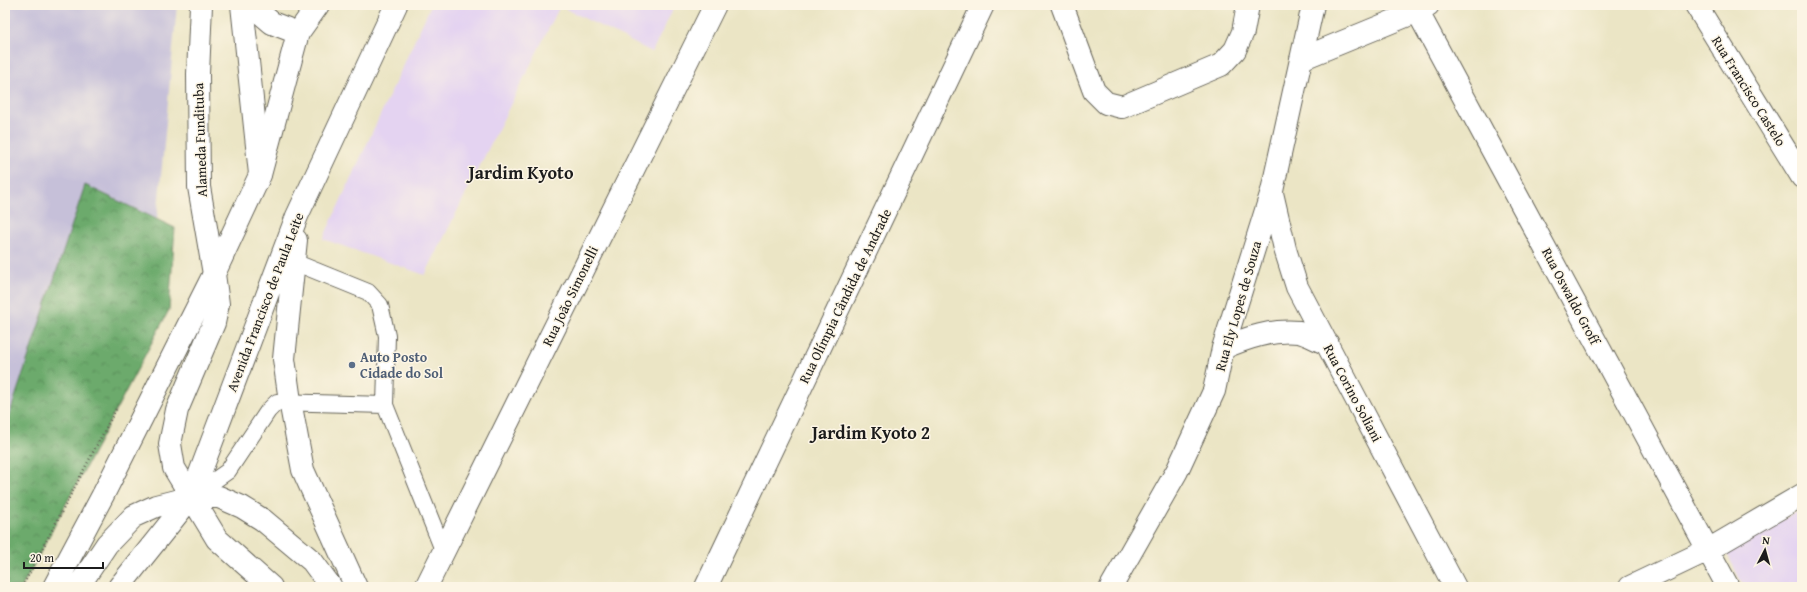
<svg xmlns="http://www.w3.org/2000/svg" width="1807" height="592" viewBox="0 0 1807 592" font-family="'Gentium Book Plus',serif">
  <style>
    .built { fill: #e4d3f1 }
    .industrial { fill: #c6c0d9 }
    .forest { fill: url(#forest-crowns); stroke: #446344 }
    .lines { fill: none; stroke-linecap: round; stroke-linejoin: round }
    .lane-casing { stroke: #646257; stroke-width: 18 }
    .street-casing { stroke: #646257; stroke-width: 24 }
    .secondary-casing { stroke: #646257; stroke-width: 24 }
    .primary-casing { stroke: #646257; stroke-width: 24 }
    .path { stroke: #646257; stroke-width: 2.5; stroke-dasharray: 1 3; stroke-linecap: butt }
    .lane { stroke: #fff; stroke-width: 16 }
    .street { stroke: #fff; stroke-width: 22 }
    .secondary { stroke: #fff; stroke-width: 22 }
    .primary { stroke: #fff; stroke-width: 22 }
    .service-dot { fill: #5c6f8a; stroke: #fcf5e5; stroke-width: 1.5 }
    .labels { text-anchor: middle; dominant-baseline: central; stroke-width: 3; stroke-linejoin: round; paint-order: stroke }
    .street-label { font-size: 14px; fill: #1c1c1c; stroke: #fcf5e5 }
    .service-label { font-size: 14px; font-weight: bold; fill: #4e5e75; stroke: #fcf5e5; text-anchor: start }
    .district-label { font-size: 18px; font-weight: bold; fill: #1c1c1c; stroke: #fcf5e5 }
  </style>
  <defs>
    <pattern id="forest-crowns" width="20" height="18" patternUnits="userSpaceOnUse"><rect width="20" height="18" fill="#6caa6c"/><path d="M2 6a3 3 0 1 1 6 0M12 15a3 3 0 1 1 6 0" fill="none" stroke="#588a58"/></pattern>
  </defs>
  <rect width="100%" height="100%" fill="#fcf5e5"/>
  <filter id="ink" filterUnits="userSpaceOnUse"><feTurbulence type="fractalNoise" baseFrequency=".025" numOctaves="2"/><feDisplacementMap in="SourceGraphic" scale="8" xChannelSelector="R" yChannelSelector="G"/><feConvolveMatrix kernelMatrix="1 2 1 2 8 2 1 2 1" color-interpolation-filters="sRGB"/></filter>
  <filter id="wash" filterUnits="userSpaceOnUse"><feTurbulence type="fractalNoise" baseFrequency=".012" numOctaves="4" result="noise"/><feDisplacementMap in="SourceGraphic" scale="16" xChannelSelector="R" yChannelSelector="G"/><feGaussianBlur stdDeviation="0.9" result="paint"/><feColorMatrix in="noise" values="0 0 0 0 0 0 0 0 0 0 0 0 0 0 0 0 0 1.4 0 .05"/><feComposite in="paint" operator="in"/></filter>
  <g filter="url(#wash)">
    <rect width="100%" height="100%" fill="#ebe5c5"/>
    <path class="built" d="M431 5H675L652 52 560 6 425 275 323 239Z
      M1802 509V587H1744L1725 550Z"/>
    <path class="industrial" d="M5 5H177L157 219 85 185 5 428Z"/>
    <path class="forest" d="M85 185 175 228 169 310 22 587H5V428Z"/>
  </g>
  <g filter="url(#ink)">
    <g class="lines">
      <defs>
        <path id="lane" d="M294 262 368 292 380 305 387 336 385 405 443 550
          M191 497 228 471 268 411 277 402 385 405"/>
        <path id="street" d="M1062 5 1094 91 1106 103 1122 107 1221 65 1235 50 1243 32 1248 5
          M1414 5 1728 587
          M1696 5 1802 177
          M1301 59 1418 11 1428 5
          M1272 193 1285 249 1297 287 1455 587
          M1223 348C1247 338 1272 329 1299 332 1308 334 1319 341 1328 344
          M426 587 715 5
          M706 587 983 5
          M1111 587 1177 471 1214 391 1223 348 1272 191 1313 5
          M1630 587 1708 550 1802 495"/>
        <path id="secondary" d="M201 5 198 74 199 187 214 274
          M242 5 260 174"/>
        <path id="primary" d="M251 5 272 23 298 33
          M296 240 284 359 290 401 303 470 356 587
          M214 274 218 304 214 323 177 410 170 444 174 468 217 539 271 587
          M54 587 103 495 214 274 260 175 298 33 318 5
          M78 587 107 544 134 516 156 506 191 497H219L242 507 263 520 312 561 331 587
          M119 587 191 497 297 216 396 5"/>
      </defs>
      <use href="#lane" class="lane-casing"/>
      <use href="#street" class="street-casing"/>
      <use href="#secondary" class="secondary-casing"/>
      <use href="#primary" class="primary-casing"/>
      <path class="path" d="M22 587 117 407"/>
      <use href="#lane" class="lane"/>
      <use href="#street" class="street"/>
      <use href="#secondary" class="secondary"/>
      <use href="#primary" class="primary"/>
    </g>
  </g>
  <circle class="service-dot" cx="352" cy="365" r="4"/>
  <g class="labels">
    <g class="street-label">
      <text transform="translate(1749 91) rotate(58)">Rua Francisco Castelo</text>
      <text transform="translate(200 140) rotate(-92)">Alameda Fundituba</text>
      <text transform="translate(570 296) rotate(-64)">Rua João Simonelli</text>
      <text transform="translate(845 296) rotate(-64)">Rua Olímpia Cândida de Andrade</text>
      <text transform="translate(1571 296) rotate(62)">Rua Oswaldo Groff</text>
      <text transform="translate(265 302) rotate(-69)">Avenida Francisco de Paula Leite</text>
      <text transform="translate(1238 306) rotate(-74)">Rua Ely Lopes de Souza</text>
      <text transform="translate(1353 393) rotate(62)">Rua Corino Soliani</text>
    </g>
    <g class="service-label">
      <text x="360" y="357">Auto Posto<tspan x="360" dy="16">Cidade do Sol</tspan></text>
    </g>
    <g class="district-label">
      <text x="521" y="172">Jardim Kyoto</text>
      <text x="871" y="432">Jardim Kyoto 2</text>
    </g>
  </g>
  <rect width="1807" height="592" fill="none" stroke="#fcf5e5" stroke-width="20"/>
  <g transform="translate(1765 550) rotate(6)" stroke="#fcf5e5" stroke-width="3" paint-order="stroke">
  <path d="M0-3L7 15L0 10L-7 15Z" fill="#1c1c1c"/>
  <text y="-6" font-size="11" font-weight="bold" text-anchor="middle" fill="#1c1c1c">N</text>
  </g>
  <path d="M24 562v6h79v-6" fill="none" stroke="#1c1c1c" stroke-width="2"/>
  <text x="30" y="562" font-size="12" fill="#1c1c1c" stroke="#fcf5e5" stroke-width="3" paint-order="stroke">20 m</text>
</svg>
